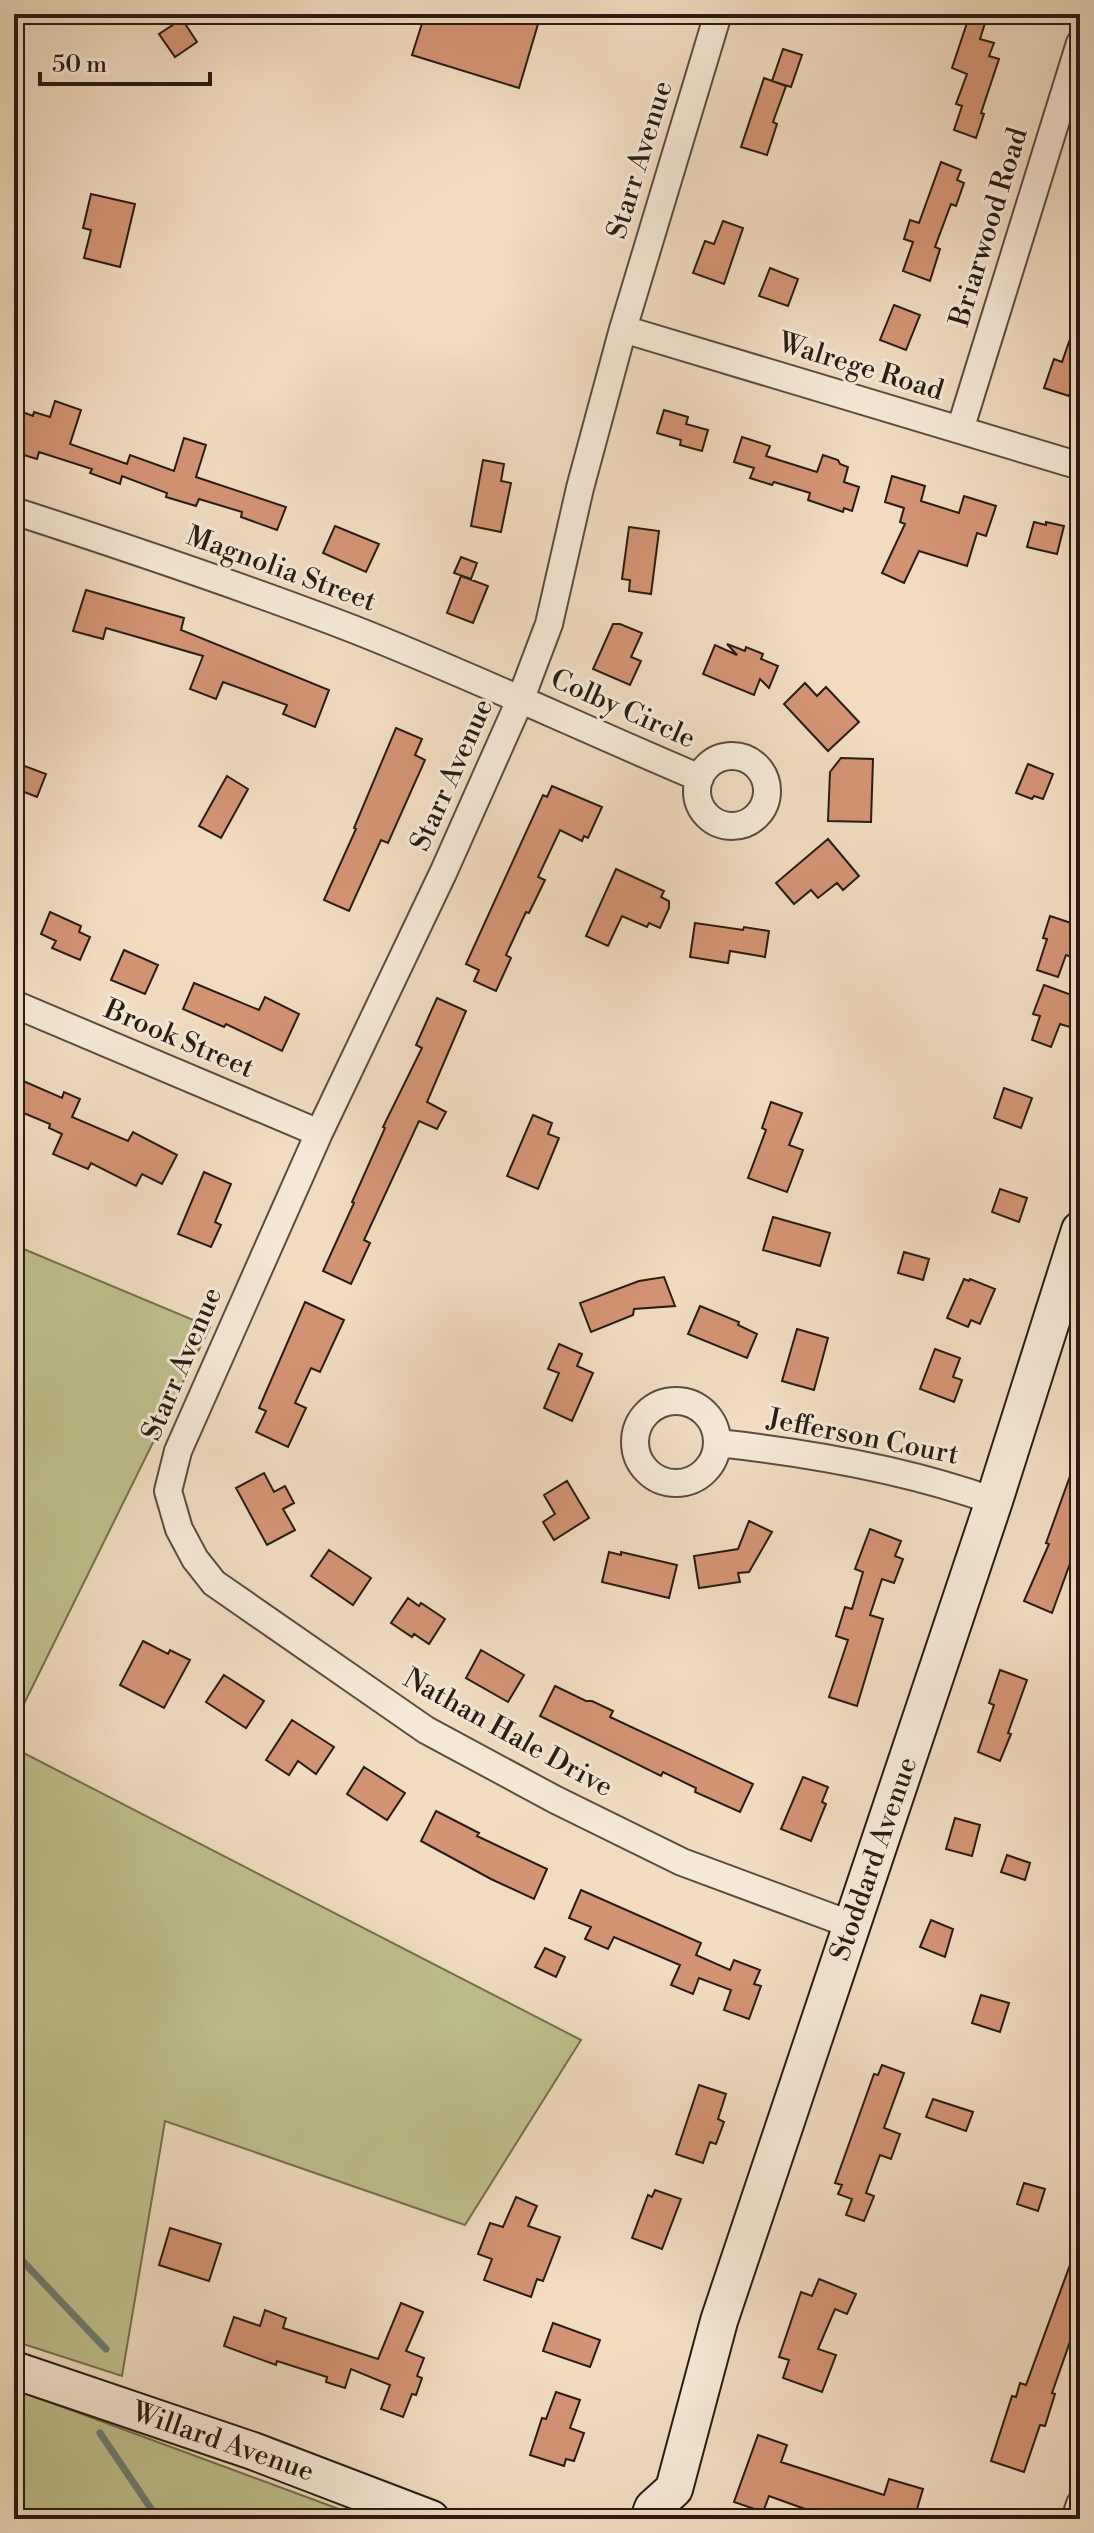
<svg xmlns="http://www.w3.org/2000/svg" width="1094" height="2533" viewBox="0 0 1094 2533" font-family="'Libre Bodoni',serif">
  <style>
    .green { fill: #c0bf8e; stroke: #746e50; stroke-width: 2 }
    .lines { fill: none; stroke-linecap: round; stroke-linejoin: round }
    .stream { stroke: #6d7c70; stroke-width: 7 }
    .building { fill: #d39475; stroke: #281d13; stroke-width: 2 }
    .street-casing { stroke: #5a4d3e; stroke-width: 30 }
    .secondary-casing { stroke: #281d13; stroke-width: 40 }
    .street { stroke: #f6e8d6; stroke-width: 26 }
    .secondary { stroke: #f6e8d6; stroke-width: 36 }
    .labels { text-anchor: middle; dominant-baseline: central; stroke-width: 6; stroke-linejoin: round; paint-order: stroke }
    .street-label { font-size: 28px; fill: #281d13; stroke: #f6e8d6 }
  </style>
  <rect width="100%" height="100%" fill="#f1dcc0"/>
  <filter id="stains"><feTurbulence type="fractalNoise" baseFrequency=".0025" numOctaves="4"/><feColorMatrix values="0 0 0 0 .2 0 0 0 0 .09 0 0 0 0 .02 0 0 0 .5 -.17"/></filter>
  <radialGradient id="worn" r=".72"><stop offset=".6" stop-color="#630" stop-opacity="0"/><stop offset="1" stop-color="#630" stop-opacity=".3"/></radialGradient>
  <path class="green" d="M14 1245 210 1327 14 1724Z
    M14 1748 581 2040 465 2225 165 2121 122 2376 14 2341Z
    M14 2389 366 2519H14Z"/>
  <g class="lines">
    <path class="stream" d="M14 2252 106 2349
      M100 2433 158 2519"/>
  </g>
  <path class="building" d="M425 14H541L519 88 412 55Z
    M970 14 986 20 980 39 994 43 989 56 999 59 981 113 984 114 976 138 954 130 962 106 956 104 967 74 952 68Z
    M182 19 197 42 175 57 159 34Z
    M783 49 802 55 791 87 772 81Z
    M764 78 786 86 773 122 777 124 767 155 741 147Z
    M941 162 961 170 957 180 964 183 956 206 951 204 935 247 940 249 930 281 903 271 913 242 904 239 910 220 919 223Z
    M91 194 135 204 120 267 84 258 91 230 83 228Z
    M723 221 743 228 724 284 693 273 705 241 714 244Z
    M770 268 798 279 788 306 759 296Z
    M894 305 920 315 906 350 880 340Z
    M1077 319H1080V379L1076 377 1069 396 1044 388 1054 359 1062 362Z
    M55 401 81 410 70 444 127 464 130 455 174 471 184 438 206 445 196 477 286 507 277 530 241 517 242 512 199 499 196 506 166 497 167 493 122 476 120 484 90 473 92 469 39 452 37 459 14 452V409L33 416 34 412 50 417Z
    M664 410 688 417 686 424 708 430 702 451 680 445 681 440 657 433Z
    M742 437 770 446 766 456 817 472 823 455 838 460 840 464 848 467 844 482 859 487 852 511 844 508 843 512 808 500 810 493 774 482 772 485 750 478 754 468 734 462Z
    M483 460 504 464 501 481 511 483 501 532 471 526Z
    M892 476 925 486 921 501 959 513 964 496 996 506 986 536 977 533 967 566 919 551 904 583 882 573 905 524 900 522 904 508 885 502Z
    M1034 522 1046 525V522L1064 526 1057 554 1027 547Z
    M335 526 379 544 366 572 323 553Z
    M629 527 659 531 651 594 629 591 630 580 622 579Z
    M461 557 477 563 471 579 454 573Z
    M461 576 488 586 473 623 447 613Z
    M86 590 184 618 181 630 329 690 315 727 283 714 287 705 223 682 216 699 190 689 203 656 106 628 103 639 73 631Z
    M613 624H620L642 633 631 657 641 661 630 685 593 669Z
    M727 644 745 651 746 647 763 654 761 659 778 666 769 688 760 679 754 695 703 674 715 645 737 655Z
    M805 683 817 696 826 687 859 722 828 751 784 704Z
    M396 728 422 739 415 755 425 760 388 843 381 840 349 911 324 900 356 829 354 828Z
    M841 758 873 759 871 822 828 821 830 772Z
    M14 762 46 774 37 797 14 788Z
    M1028 764 1053 774 1043 799 1034 796 1032 799 1016 793Z
    M227 776 248 789 221 838 199 826Z
    M552 786 602 807 588 838 584 836 582 841 560 830 538 877 545 880 529 913 526 912 506 955 511 958 496 991 474 981 479 970 466 964 543 795 547 797Z
    M828 839 859 876 843 890 837 883 818 898 811 890 794 904 776 883Z
    M616 869 664 891 661 897 669 901V908L660 928 649 923 647 927 622 916 608 946 586 936Z
    M50 912 81 926 79 932 90 937 80 960 52 948 56 941 41 934Z
    M1050 916 1080 926V960L1066 955 1058 977 1037 970 1047 939 1043 938Z
    M695 923 743 930 744 927 769 931 765 957 730 951 728 963 690 957Z
    M124 950 158 965 145 994 111 980Z
    M194 983 259 1010 265 997 299 1014 282 1051 226 1024 224 1027 183 1009Z
    M1044 985 1080 998 1070 1027 1060 1024 1051 1047 1032 1040 1040 1016 1033 1014Z
    M437 998 466 1011 427 1102 446 1112 437 1129 419 1121 364 1240 370 1243 351 1284 323 1271 354 1203 352 1202 385 1128 383 1127 422 1048 416 1045Z
    M14 1077 62 1098 64 1092 80 1099 72 1117 128 1141 133 1132 177 1155 162 1184 142 1174 136 1186 91 1163 88 1169 53 1154 62 1134 49 1128 50 1124 14 1109Z
    M1004 1088 1032 1098 1021 1128 994 1118Z
    M771 1102 802 1113 789 1145 803 1150 787 1192 748 1178 766 1130 762 1128Z
    M533 1115 552 1123 548 1134 559 1138 538 1189 507 1176Z
    M204 1172 231 1184 215 1222 221 1225 211 1247 178 1234Z
    M1000 1189 1027 1198 1019 1222 992 1212Z
    M773 1217 830 1233 820 1266 763 1250Z
    M904 1252 929 1259 923 1280 898 1273Z
    M664 1277 675 1306 634 1309 633 1315 591 1332 580 1303 639 1281Z
    M964 1279 969 1281 970 1279 995 1289 980 1324 971 1320 968 1327 947 1318Z
    M305 1302 344 1320 320 1372 311 1368 295 1403 306 1408 288 1447 256 1432 266 1411 259 1408Z
    M700 1306 739 1322 738 1325 757 1334 747 1358 688 1334Z
    M797 1329 828 1338 814 1390 782 1381Z
    M559 1344 582 1354 577 1366 593 1373 572 1421 544 1408 559 1373 548 1369Z
    M935 1349 960 1358 953 1377 962 1380 954 1402 920 1389Z
    M1078 1454 1080 1455V1536L1052 1613 1024 1601 1049 1544 1046 1543Z
    M264 1473 274 1492 285 1486 294 1503 283 1509 295 1530 267 1545 236 1488Z
    M567 1481 589 1518 554 1540 543 1522 555 1514 544 1495Z
    M749 1521 772 1532 749 1572 738 1573 740 1582 699 1588 694 1556 738 1549Z
    M870 1529 901 1541 895 1556 903 1559 894 1583 882 1579 870 1615 883 1619 857 1706 829 1697 848 1640 836 1636 845 1607 852 1609 863 1572 855 1569Z
    M329 1550 371 1578 353 1605 311 1576Z
    M609 1552 621 1555V1552L677 1565 669 1598 602 1582Z
    M408 1598 419 1606 421 1603 445 1619 429 1644 414 1634 412 1637 391 1623Z
    M143 1641 168 1654 170 1650 190 1660 164 1708 120 1685Z
    M481 1650 524 1675 508 1702 466 1678Z
    M1000 1670 1027 1680 1008 1733 1011 1734 1000 1761 978 1752 994 1705 989 1703Z
    M224 1675 264 1701 246 1728 206 1702Z
    M555 1686 586 1701H592L613 1711 610 1717 753 1784 740 1812 695 1792 696 1788 663 1772 661 1776 540 1716Z
    M292 1720 334 1747 316 1774 298 1761 289 1775 266 1760Z
    M364 1767 405 1793 387 1820 347 1794Z
    M803 1777 828 1787 822 1802 826 1804 811 1841 781 1829Z
    M436 1811 479 1833 477 1836 547 1869 534 1899 491 1879 421 1841Z
    M955 1818 980 1825 972 1856 946 1849Z
    M1007 1855 1030 1863 1025 1880 1001 1872Z
    M581 1890 701 1943 696 1955 730 1970 734 1960 760 1970 754 1984 761 1986 749 2019 724 2010 731 1990 699 1978 693 1994 671 1985 680 1965 614 1937 608 1949 585 1939 591 1927 569 1918Z
    M931 1920 953 1929 945 1957 920 1947Z
    M545 1948 565 1957 556 1977 535 1967Z
    M981 1995 1009 2003 1000 2032 972 2023Z
    M882 2065 904 2073 884 2128 900 2134 891 2159 880 2155 866 2193 874 2196 864 2221 846 2215 852 2199 838 2194 842 2185 835 2183 874 2074 878 2075Z
    M699 2085 726 2094 718 2119 724 2122 716 2144 710 2142 703 2163 676 2154Z
    M933 2099 973 2112 966 2131 926 2117Z
    M1024 2183 1045 2189 1038 2211 1017 2204Z
    M655 2190 681 2199 662 2249 632 2238 648 2195 652 2197Z
    M516 2197 537 2206 528 2226 560 2237 543 2281 537 2279 531 2297 484 2280 492 2259 478 2254 490 2223 503 2227Z
    M170 2228 221 2244 209 2281 159 2265Z
    M1078 2243H1080V2313L1052 2393 1055 2394 1045 2426 1040 2425 1024 2472 991 2461 1012 2396 1016 2397 1020 2383 1026 2385Z
    M819 2279 856 2294 847 2314 835 2309 818 2349 836 2355 822 2392 783 2378 789 2360 779 2357 801 2292 812 2296Z
    M401 2303 423 2312 406 2351 424 2358 417 2376 422 2378 416 2395 412 2394 403 2417 381 2409 390 2385 351 2369 345 2388 326 2382 327 2377 277 2361 276 2365 224 2346 234 2317 260 2326 265 2310 286 2318 283 2328 378 2359Z
    M553 2323 600 2340 590 2367 543 2351Z
    M556 2392 580 2400 570 2428 584 2433 574 2461 566 2459 564 2466 530 2455 542 2418 546 2419Z
    M758 2435 787 2445 781 2462 884 2495 889 2479 923 2489 914 2519H820L804 2514 805 2509 769 2496 763 2512 734 2502Z"/>
  <g class="lines">
    <defs>
      <path id="street" d="M718 14 623 329 580 488 549 624 521 698 444 871 319 1133 178 1451 168 1491 179 1529 195 1559 214 1583 426 1730 556 1800 682 1862 852 1925
        M623 329 1080 466
        M960 430 1080 43
        M14 511C128 548 241 586 353 629 470 675 584 729 700 778
        M697 791a35 35 0 1 1 70 0a35 35 0 1 1-70 0Z
        M14 1004 319 1133
        M635 1442a41 41 0 1 1 82 0a41 41 0 1 1-82 0Z
        M718 1443C811 1453 905 1469 994 1501
        M1075 2519 1080 2504"/>
      <path id="secondary" d="M14 2370 253 2451 431 2519
        M649 2519 653 2508 674 2489 719 2321 994 1501 1080 1230"/>
    </defs>
    <use href="#street" class="street-casing"/>
    <use href="#secondary" class="secondary-casing"/>
    <use href="#street" class="street"/>
    <use href="#secondary" class="secondary"/>
  </g>
  <g class="labels">
    <g class="street-label">
      <text transform="translate(640 160) rotate(-73)">Starr Avenue</text>
      <text transform="translate(989 227) rotate(-73)">Briarwood Road</text>
      <text transform="translate(861 367) rotate(17)">Walrege Road</text>
      <text transform="translate(281 569) rotate(20)">Magnolia Street</text>
      <text transform="translate(623 709) rotate(24)">Colby Circle</text>
      <text transform="translate(452 775) rotate(-66)">Starr Avenue</text>
      <text transform="translate(179 1039) rotate(23)">Brook Street</text>
      <text transform="translate(182 1364) rotate(-67)">Starr Avenue</text>
      <text transform="translate(863 1437) rotate(11)">Jefferson Court</text>
      <text transform="translate(508 1733) rotate(29)">Nathan Hale Drive</text>
      <text transform="translate(874 1859) rotate(-71)">Stoddard Avenue</text>
      <text transform="translate(223 2442) rotate(19)">Willard Avenue</text>
    </g>
  </g>
  <rect width="1094" height="2533" fill="none" stroke="#f1dcc0" stroke-width="48"/>
  <rect x="16" y="16" width="1062" height="2501" fill="none" stroke="#281d13" stroke-width="4"/>
  <rect x="24" y="24" width="1046" height="2485" fill="none" stroke="#281d13" stroke-width="2"/>
  <path d="M40 72v12h170v-12" fill="none" stroke="#281d13" stroke-width="4"/>
  <text x="52" y="72" font-size="24" fill="#281d13" stroke="#f6e8d6" stroke-width="6" paint-order="stroke">50 m</text>
  <rect width="100%" height="100%" filter="url(#stains)"/>
  <rect width="100%" height="100%" fill="url(#worn)"/>
</svg>
